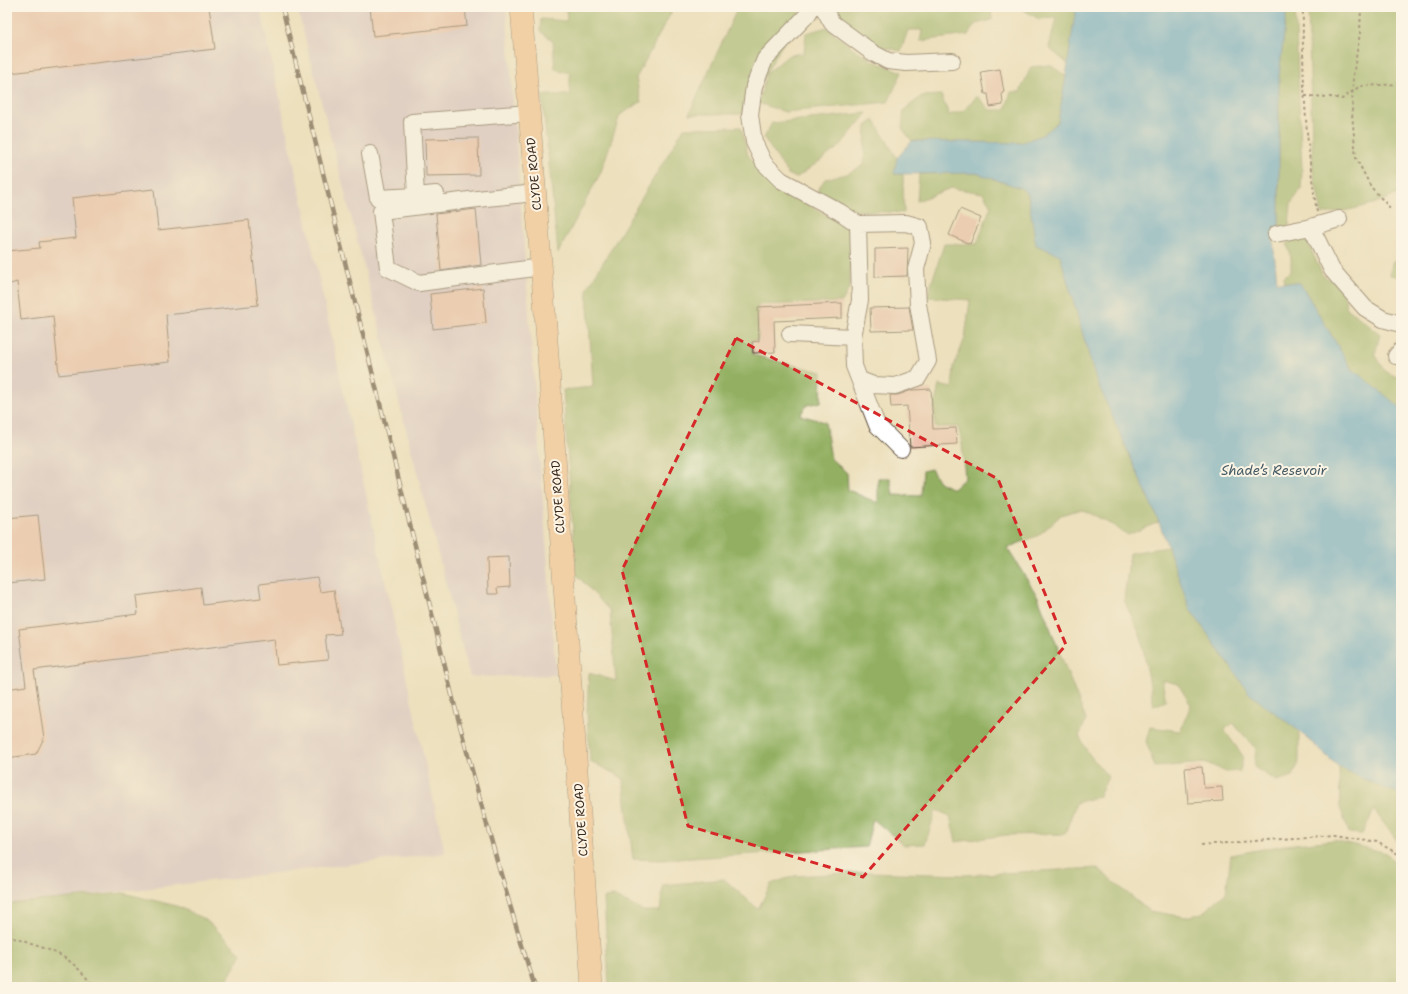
<svg xmlns="http://www.w3.org/2000/svg" width="1408" height="994" viewBox="0 0 1408 994" font-family="'Shantell Sans',sans-serif">
  <style>
    .industrial { fill: #d1bdca }
    .forest { fill: #93b062; stroke: #676d40 }
    .water { fill: #57a5d0; stroke: #496877 }
    .building { fill: #e9b5a2 }
    .lines { fill: none; stroke-linecap: round; stroke-linejoin: round }
    .minor-casing { stroke: #564536; stroke-width: 18 }
    .major-casing { stroke: #564536; stroke-width: 22 }
    .path { stroke: #564536; stroke-width: 2; stroke-dasharray: 3 3; stroke-linecap: butt }
    .minor { stroke: #fff; stroke-width: 16 }
    .major { stroke: #f9bd89; stroke-width: 21 }
    .rail-casing { stroke: #3b2a1e; stroke-width: 4.5 }
    .rail { stroke: #fcf5e5; stroke-width: 3; stroke-dasharray: 9; stroke-linecap: butt }
    .marked { fill: none; stroke: #d62828; stroke-width: 3; stroke-dasharray: 8 5; stroke-linejoin: round }
    .labels { text-anchor: middle; dominant-baseline: central; stroke-width: 4; stroke-linejoin: round; paint-order: stroke }
    .street-label { font-size: 12px; fill: #3b2a1e; stroke: #fcf5e5 }
    .water-label { font-size: 13px; font-style: italic; fill: #465b65; stroke: #fcf5e5 }
  </style>
  <rect width="100%" height="100%" fill="#fcf5e5"/>
  <filter id="ink" filterUnits="userSpaceOnUse"><feTurbulence type="fractalNoise" baseFrequency=".025" numOctaves="2"/><feDisplacementMap in="SourceGraphic" scale="8" xChannelSelector="R" yChannelSelector="G"/><feConvolveMatrix kernelMatrix="1 2 1 2 8 2 1 2 1" color-interpolation-filters="sRGB"/></filter>
  <filter id="wash" filterUnits="userSpaceOnUse"><feTurbulence type="fractalNoise" baseFrequency=".012" numOctaves="4" result="noise"/><feDisplacementMap in="SourceGraphic" scale="16" xChannelSelector="R" yChannelSelector="G"/><feGaussianBlur stdDeviation="0.9" result="paint"/><feColorMatrix in="noise" values="0 0 0 0 0 0 0 0 0 0 0 0 0 0 0 0 0 1.4 0 .05"/><feComposite in="paint" operator="in"/></filter>
  <g filter="url(#wash)">
    <rect width="100%" height="100%" fill="#ece0bd"/>
    <path class="industrial" d="M7 7H260L349 417 445 853 7 905Z
      M297 7H506L556 675 470 677Z"/>
    <path class="forest" d="M566 7H674L636 78 641 102 620 115 601 172 558 253 542 95H570V73L555 69 553 41 540 31 541 19 567 21Z
      M738 7H802L799 15 743 114H689Z
      M832 7H991L992 20 975 24 968 35 920 41 922 30H908L901 51 873 45 842 24Z
      M1018 7H1076L1068 64 1049 48 1056 18 1039 19Z
      M1287 7H1295L1302 170 1301 189 1291 204 1289 226 1279 227V76Z
      M1327 7H1401V192C1378 205 1348 211 1322 214L1313 172 1308 9Z
      M827 27 847 44 873 61 902 72 888 102 785 112 758 103 767 73 789 55 804 53 806 33Z
      M1050 65 1066 76 1058 122 1042 135 1021 143 912 141 902 128 904 110 922 96 941 95 949 115 963 111 977 96 990 110H1005L1011 92H1020L1031 67Z
      M867 113 839 147 796 178 788 174 764 138 772 123Z
      M874 120 897 158 895 174H903L904 213 846 210 817 191 825 179 847 174 864 165 866 126Z
      M741 127 748 155 765 177 782 190 851 229 850 287 842 302 758 305V340L751 341 753 355 822 372 821 402 807 405 800 415 825 422 831 459 847 473 848 490 878 503V478H890L893 495 921 496 923 471 931 469 939 482 953 489 965 478 962 443 958 427H935L934 408 939 385 952 388 954 366 965 338 970 300 927 297 944 244H977L991 206 983 193 951 188 917 201 919 174 976 173 1021 188 1028 194 1036 245 1060 255 1096 379 1159 522 1128 535 1106 521 1081 509 1061 515 1039 535 1007 548 1038 597 1086 720 1079 736 1089 754 1108 777 1099 796 1076 803 1065 834 1006 835 956 842 950 816 936 810 925 844 904 845 873 819 866 847 660 860 633 859 623 778 590 761 587 712 589 673 616 681 610 611 576 574 563 390 593 387 587 289 684 128Z
      M1305 236 1323 276 1342 286 1347 308 1380 334 1375 354 1385 371 1401 379V409L1351 368 1300 283 1284 282 1283 277 1291 271V258L1287 244 1292 238Z
      M1399 257 1401 260V277L1390 275 1392 263Z
      M1168 547 1190 609 1250 694 1299 731V762L1293 776 1276 781 1254 767 1256 749 1233 723 1224 730 1243 756 1240 771 1226 772 1207 763 1155 767 1146 741 1150 727 1180 731 1191 705 1178 684 1162 680 1166 701 1154 706 1141 637 1124 600 1130 553Z
      M1339 767 1383 788 1401 794V846L1374 810 1362 834 1349 833 1340 807Z
      M1334 840 1387 853 1401 872V987H609L604 898 613 896 643 911H660L663 885 724 879 758 909 771 884 794 876 868 872 964 875 1097 868 1149 911 1186 917 1202 913 1226 893 1231 855 1285 845Z
      M123 893 177 906 206 920 242 954 223 987H7V904Z"/>
    <path class="water" d="M1076 7H1287L1279 76V227L1273 240 1277 282 1300 283 1351 368 1401 408V794L1383 788 1339 767 1299 731 1250 694 1190 609 1159 522 1096 379 1060 255 1036 245 1028 194 1021 188 976 173 894 174 897 158 912 141 1021 143 1042 135 1058 122 1066 76Z"/>
    <g id="blocks">
      <path class="building" d="M7 7H209L215 49 10 73 7 48Z
        M370 7H465L467 26 373 36Z
        M1000 69 1004 92 1002 93 1003 105 990 107 988 94H985L981 72Z
        M478 138 479 175 426 176 425 139Z
        M154 189 158 230 249 220 258 305 166 315 170 362 59 375 53 316 21 320 17 282 7 285V251L40 248 39 242 76 238 72 198Z
        M476 209 481 265 441 271 436 214Z
        M960 209 981 218 970 244 949 235Z
        M908 248 907 276 875 277V249Z
        M483 288 486 323 433 329 430 294Z
        M842 303V318L774 321 775 352 753 353 752 342 759 341 758 307Z
        M909 307 913 330 871 331 870 308Z
        M931 389 933 429 956 428 957 444 910 447 907 406 891 407 890 395H898L912 390Z
        M38 515 45 579 8 583 7 518Z
        M509 557 510 587 497 588 498 594H488L487 558Z
        M317 577 320 592 334 590 341 634 325 635 328 660 277 665 274 639 34 670 44 738 36 754 7 758V689L26 686 19 629 138 614 136 596 201 587 203 605 261 598 259 584Z
        M1202 767 1204 788 1222 787 1223 801 1188 803 1185 768Z"/>
    </g>
  </g>
  <g filter="url(#ink)">
    <use href="#blocks" fill-opacity="0" stroke="#564536" stroke-width="1"/>
    <g class="lines">
      <defs>
        <path id="minor" d="M812 7 808 14 765 59 754 86 750 115 754 142 764 163 781 180 840 212 858 224 906 223 920 227 923 243 916 269 918 304 928 361 918 378 895 386 873 385 860 380
          M823 7 832 23 873 53 888 61 906 63 952 61
          M370 154 378 198 416 196
          M536 193 486 198 381 211 388 268 419 283 542 267
          M436 194 416 196 412 122 529 113
          M858 224 860 300 853 337 854 366 877 425 901 449
          M1311 227 1332 270 1365 308 1383 319 1401 324
          M1276 234 1311 227 1339 219
          M790 334 853 337
          M1396 356 1401 350"/>
        <path id="major" d="M521 7 546 327 592 987"/>
      </defs>
      <use href="#minor" class="minor-casing"/>
      <use href="#major" class="major-casing"/>
      <path class="path" d="M1306 7 1303 10C1302 78 1306 146 1317 212
        M1361 7 1360 33 1353 76 1352 113 1356 158 1371 187 1390 208
        M1305 96 1330 97 1342 99 1360 86 1401 84
        M1201 845 1334 835 1377 842 1398 854 1401 857
        M7 937C15 938 23 941 31 944 62 953 74 961 94 987"/>
      <use href="#minor" class="minor"/>
      <use href="#major" class="major"/>
      <defs>
        <path id="rail" d="M282 7 454 703C479 798 505 893 535 987"/>
      </defs>
      <use href="#rail" class="rail-casing"/>
      <use href="#rail" class="rail"/>
    </g>
  </g>
  <path d="M0 0H1408V994H0ZM736 338 998 479 1066 645 863 877 688 826 622 570Z" fill="#ece0bd" fill-opacity=".55" fill-rule="evenodd"/>
  <path class="marked" d="M736 338 998 479 1066 645 863 877 688 826 622 570Z"/>
  <g class="labels">
    <g class="street-label">
      <text transform="translate(534 174) rotate(-95)">CLYDE ROAD</text>
      <text transform="translate(558 497) rotate(-94)">CLYDE ROAD</text>
      <text transform="translate(581 820) rotate(-94)">CLYDE ROAD</text>
    </g>
    <g class="water-label">
      <text x="1274" y="470">Shade’s Resevoir</text>
    </g>
  </g>
  <rect width="1408" height="994" fill="none" stroke="#fcf5e5" stroke-width="24"/>
</svg>
